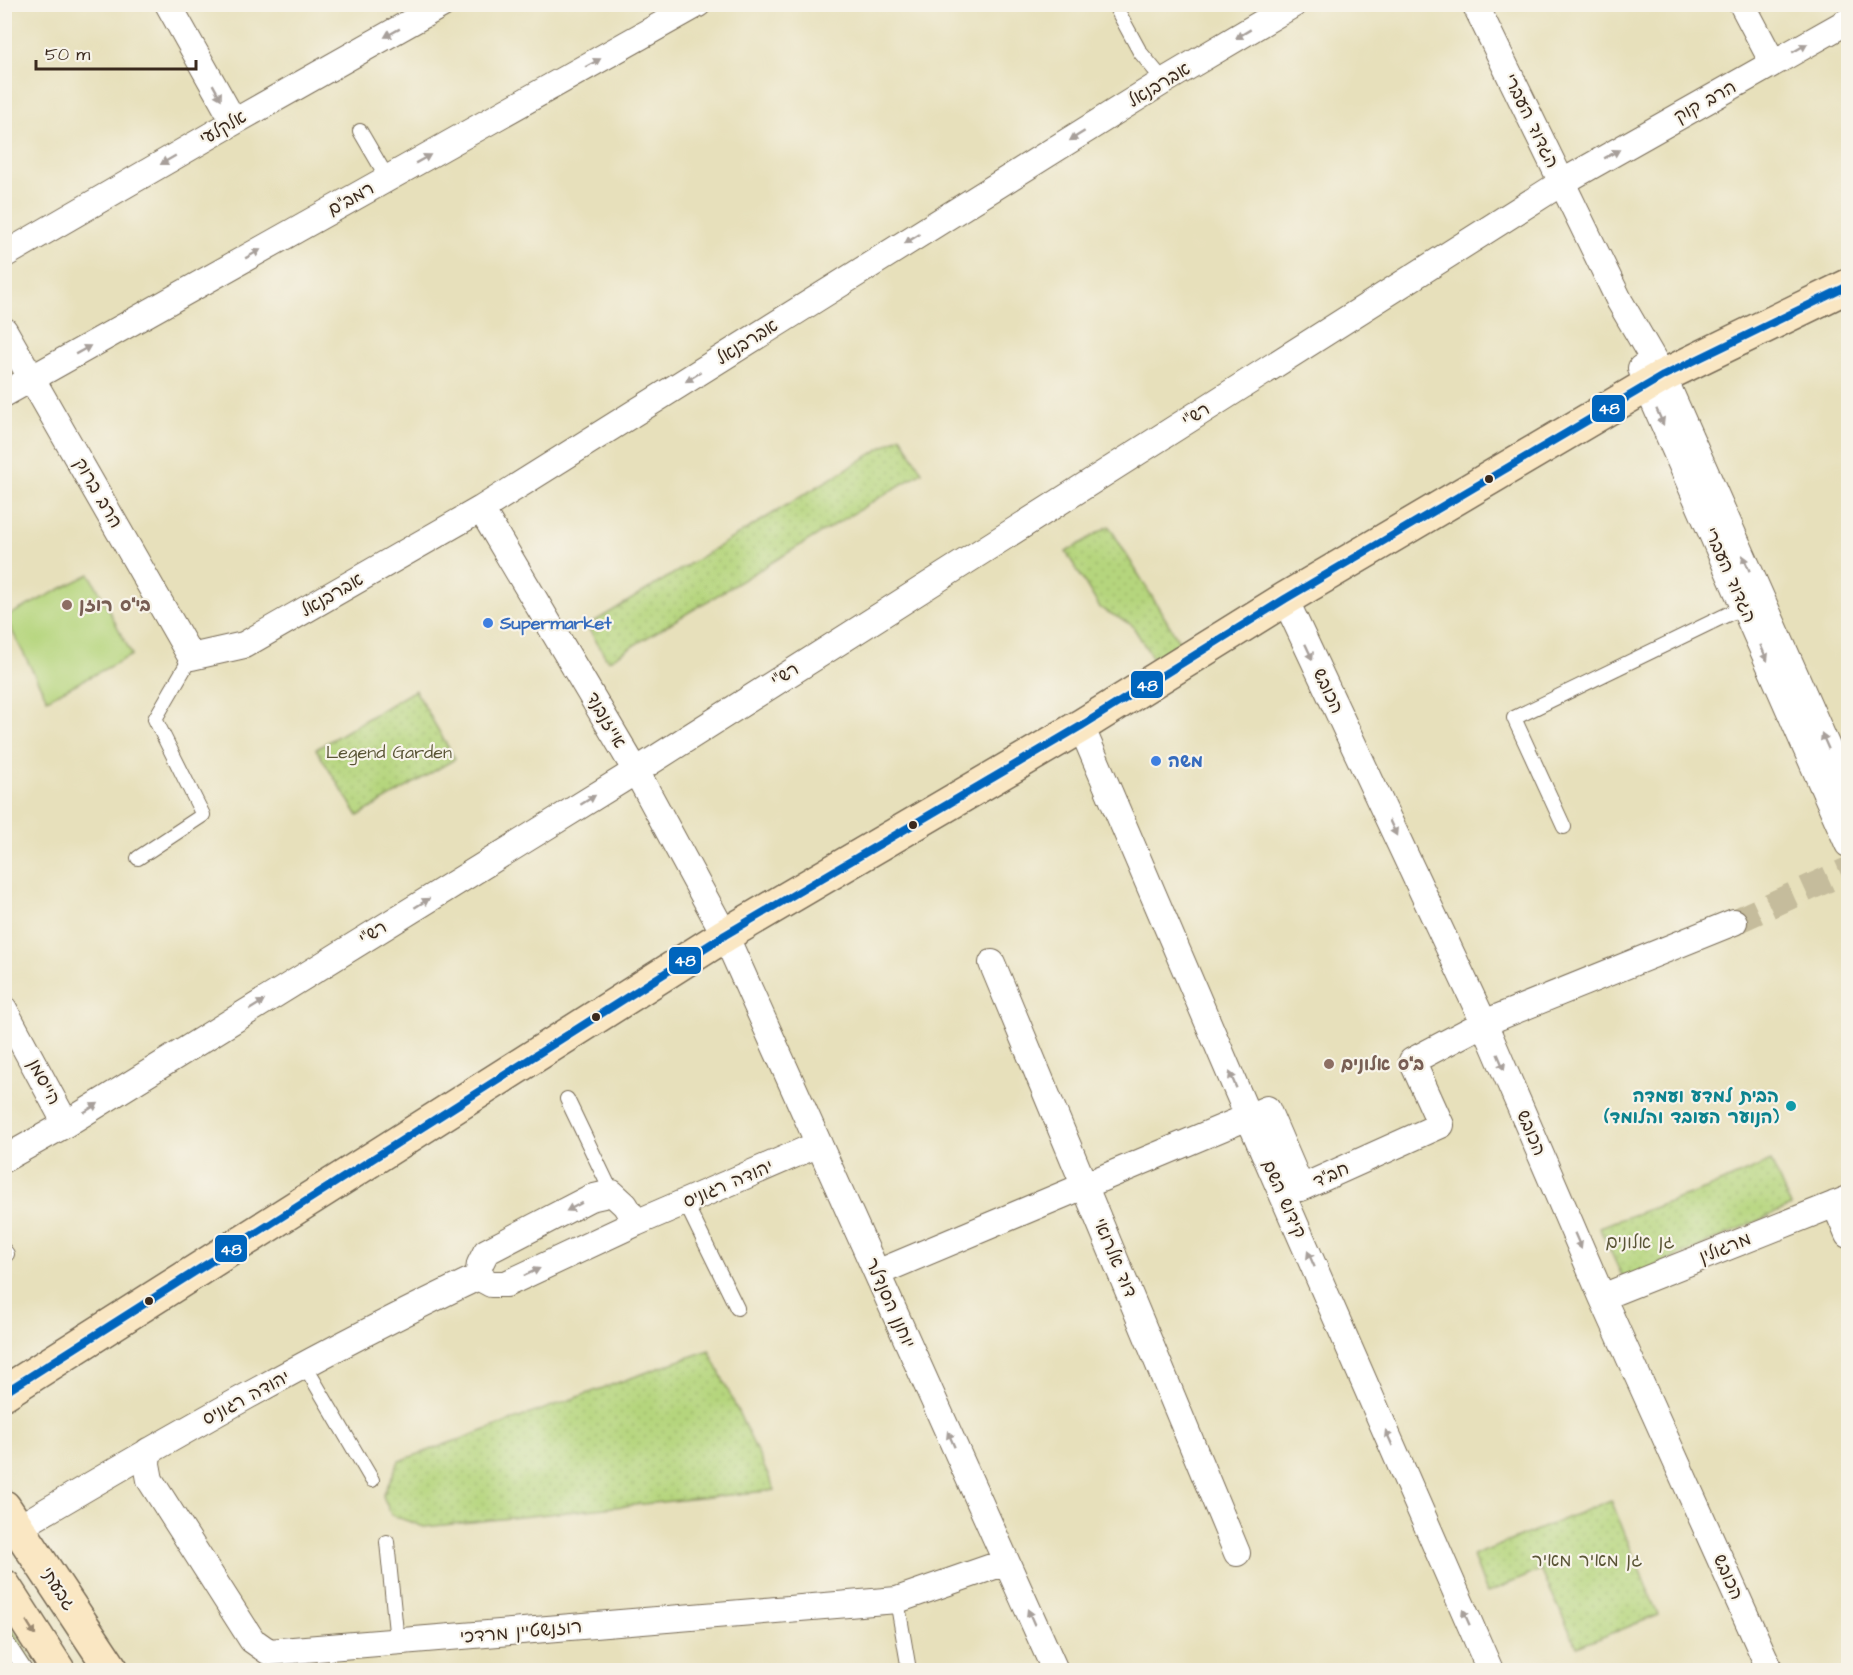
<svg xmlns="http://www.w3.org/2000/svg" width="1853" height="1675" viewBox="0 0 1853 1675" font-family="'Architects Daughter','Playpen Sans Hebrew',sans-serif">
  <style>
    .grass { fill: #b5d57d; stroke: #78804e; stroke-width: 1.5 }
    .cemetery { fill: url(#cemetery-stones); stroke: #78804e; stroke-width: 1.5 }
    .park { fill: url(#park-dots); stroke: #78804e; stroke-width: 1.5 }
    .lines { fill: none; stroke-linecap: round; stroke-linejoin: round }
    .street-tunnel { stroke: #c5bc9c; stroke-width: 26; stroke-dasharray: 26 13; stroke-linecap: butt }
    .lane-casing { stroke: #776a55; stroke-width: 16 }
    .street-casing { stroke: #776a55; stroke-width: 28 }
    .secondary-casing { stroke: #776a55; stroke-width: 36 }
    .lane { stroke: #fff; stroke-width: 14 }
    .street { stroke: #fff; stroke-width: 26 }
    .secondary { stroke: #fae7c3; stroke-width: 33 }
    .bus-1-casing { stroke: #f7f3e8; stroke-width: 12 }
    .bus-1 { stroke: #0065bd; stroke-width: 8 }
    .oneway { fill: #a79f9a }
    .oneway2 { fill: #9a8870 }
    .bus-dot { fill: #3b2a1e; stroke: #f7f3e8; stroke-width: 2 }
    .education-dot { fill: #8d6e63; stroke: #f7f3e8; stroke-width: 2 }
    .shop-dot { fill: #3f7fe0; stroke: #f7f3e8; stroke-width: 2 }
    .culture-dot { fill: #0f9aa8; stroke: #f7f3e8; stroke-width: 2 }
    .labels { text-anchor: middle; dominant-baseline: central; stroke-width: 4.5; stroke-linejoin: round; paint-order: stroke }
    .street-label { font-size: 18px; fill: #3b2a1e; stroke: #f7f3e8 }
    .education-label { font-size: 18px; font-weight: bold; fill: #785e54; stroke: #f7f3e8; text-anchor: start }
    .shop-label { font-size: 18px; font-weight: bold; fill: #366cbe; stroke: #f7f3e8; text-anchor: start }
    .park-label { font-size: 18px; fill: #5a5536; stroke: #f7f3e8 }
    .culture-label { font-size: 18px; font-weight: bold; fill: #0d838f; stroke: #f7f3e8; text-anchor: end }
    .line-badge { stroke: #f7f3e8; stroke-width: 2 }
    .badge-label { font-size: 16px; text-anchor: middle; font-weight: bold; fill: #fff }
  </style>
  <defs>
    <pattern id="cemetery-stones" width="16" height="16" patternUnits="userSpaceOnUse" patternTransform="scale(1.5)"><rect width="16" height="16" fill="#b5d57d"/><path d="M2 7V4a2 2 0 0 1 4 0v3zM10 15v-3a2 2 0 0 1 4 0v3z" fill="#9db76c"/></pattern>
    <pattern id="park-dots" width="8" height="8" patternUnits="userSpaceOnUse" patternTransform="scale(1.5)"><rect width="8" height="8" fill="#b5d57d"/><path d="M2 2h.1M6 6h.1" fill="none" stroke="#9db76c" stroke-width="1.8" stroke-linecap="round"/></pattern>
  </defs>
  <rect width="100%" height="100%" fill="#f7f3e8"/>
  <filter id="ink" filterUnits="userSpaceOnUse"><feTurbulence type="fractalNoise" baseFrequency=".0167" numOctaves="2"/><feDisplacementMap in="SourceGraphic" scale="12" xChannelSelector="R" yChannelSelector="G"/><feConvolveMatrix kernelMatrix="1 2 1 2 8 2 1 2 1" color-interpolation-filters="sRGB"/></filter>
  <filter id="wash" filterUnits="userSpaceOnUse"><feTurbulence type="fractalNoise" baseFrequency=".008" numOctaves="4" result="noise"/><feDisplacementMap in="SourceGraphic" scale="24" xChannelSelector="R" yChannelSelector="G"/><feGaussianBlur stdDeviation="1.35" result="paint"/><feColorMatrix in="noise" values="0 0 0 0 0 0 0 0 0 0 0 0 0 0 0 0 0 1.4 0 .05"/><feComposite in="paint" operator="in"/></filter>
  <g filter="url(#wash)">
    <rect width="100%" height="100%" fill="#e7e0bb"/>
    <path class="grass" d="M90 574 132 655 47 699 5 617Z"/>
    <path class="cemetery" d="M5 1616 38 1670H5Z"/>
    <path class="park" d="M901 436 922 472 608 661 587 626Z
      M1109 526 1185 651 1158 667 1132 625 1100 608 1066 552Z
      M415 690 455 759 358 816 316 749Z
      M1771 1161 1791 1206 1624 1280 1599 1227 1706 1189Z
      M709 1350 775 1490 424 1527 391 1515 383 1496 399 1461Z
      M1611 1500 1658 1615 1577 1647 1541 1570 1487 1593 1473 1556Z"/>
  </g>
  <g filter="url(#ink)">
    <g class="lines">
      <path class="street-tunnel" d="M1734 922 1848 870"/>
      <defs>
        <path id="lane" d="M1114 4 1140 52 1164 81
          M360 131 388 179
          M1564 827 1514 718 1749 604
          M138 858 203 815 155 719 191 657
          M567 1099 612 1193
          M685 1202 737 1308
          M4 1250 7 1254
          M305 1366 372 1480
          M387 1542 397 1642
          M897 1600 909 1670
          M4 1638 25 1670"/>
        <path id="street" d="M168 4 234 122
          M1475 4 1620 302 1663 376 1848 794
          M1742 4 1773 63
          M4 255 234 122 443 4
          M4 330 191 657 244 645 481 509 1164 81 1294 4
          M1641 368 1647 386 1848 844
          M4 394 698 4
          M481 509 636 771 725 935 1055 1670
          M1285 599 1484 1023 1602 1297 1770 1670
          M1081 726 1248 1116 1490 1670
          M992 963 1237 1553
          M4 1009 66 1124
          M4 1159 66 1124 636 771 1561 183 1848 21
          M1835 1204 1848 1235
          M877 1273 1267 1109 1301 1188 1441 1125 1412 1061 1484 1023 1734 922
          M478 1277 491 1284H506L636 1223 819 1144
          M478 1277 480 1264 486 1252 590 1198 612 1193 625 1205 636 1223
          M1602 1297 1848 1199
          M148 1451 147 1464 150 1480 252 1640 269 1652 897 1600 1006 1562
          M18 1528C168 1439 320 1352 478 1277"/>
        <path id="secondary" d="M4 1393 725 935 1081 726 1285 599 1663 376 1848 286
          M4 1507 112 1670
          M4 1586 58 1670"/>
      </defs>
      <use href="#lane" class="lane-casing"/>
      <use href="#street" class="street-casing"/>
      <use href="#secondary" class="secondary-casing"/>
      <use href="#lane" class="lane"/>
      <use href="#street" class="street"/>
      <use href="#secondary" class="secondary"/>
      <defs>
        <path id="bus-1" d="M4 1393 725 935 1081 726 1285 599 1663 376 1848 286"/>
      </defs>
      <use href="#bus-1" class="bus-1-casing"/>
      <use href="#bus-1" class="bus-1"/>
    </g>
    <defs><path id="oneway-solid" d="M-6-.8H1V-3.2L6.5 0L1 3.2V.8H-6Z" transform="scale(1.5)"/></defs>
    <g class="oneway">
      <use href="#oneway-solid" transform="translate(392 33) rotate(151)"/>
      <use href="#oneway-solid" transform="translate(1243 34) rotate(149)"/>
      <use href="#oneway-solid" transform="translate(1800 48) rotate(-30)"/>
      <use href="#oneway-solid" transform="translate(593 63) rotate(-29)"/>
      <use href="#oneway-solid" transform="translate(217 92) rotate(61)"/>
      <use href="#oneway-solid" transform="translate(1077 136) rotate(148)"/>
      <use href="#oneway-solid" transform="translate(1612 154) rotate(-29)"/>
      <use href="#oneway-solid" transform="translate(423 159) rotate(-29)"/>
      <use href="#oneway-solid" transform="translate(168 160) rotate(150)"/>
      <use href="#oneway-solid" transform="translate(912 239) rotate(148)"/>
      <use href="#oneway-solid" transform="translate(253 254) rotate(-29)"/>
      <use href="#oneway-solid" transform="translate(83 350) rotate(-29)"/>
      <use href="#oneway-solid" transform="translate(693 377) rotate(148)"/>
      <use href="#oneway-solid" transform="translate(1660 417) rotate(66)"/>
      <use href="#oneway-solid" transform="translate(1746 563) rotate(-114)"/>
      <use href="#oneway-solid" transform="translate(1309 652) rotate(65)"/>
      <use href="#oneway-solid" transform="translate(1764 653) rotate(66)"/>
      <use href="#oneway-solid" transform="translate(1825 741) rotate(-114)"/>
      <use href="#oneway-solid" transform="translate(588 800) rotate(-32)"/>
      <use href="#oneway-solid" transform="translate(1393 828) rotate(65)"/>
      <use href="#oneway-solid" transform="translate(422 903) rotate(-32)"/>
      <use href="#oneway-solid" transform="translate(257 1005) rotate(-32)"/>
      <use href="#oneway-solid" transform="translate(1501 1062) rotate(67)"/>
      <use href="#oneway-solid" transform="translate(1233 1080) rotate(-113)"/>
      <use href="#oneway-solid" transform="translate(91 1108) rotate(-32)"/>
      <use href="#oneway-solid" transform="translate(574 1207) rotate(152)"/>
      <use href="#oneway-solid" transform="translate(1578 1241) rotate(67)"/>
      <use href="#oneway-solid" transform="translate(1311 1259) rotate(-114)"/>
      <use href="#oneway-solid" transform="translate(532 1272) rotate(-25)"/>
      <use href="#oneway-solid" transform="translate(1389 1438) rotate(-114)"/>
      <use href="#oneway-solid" transform="translate(951 1439) rotate(-114)"/>
      <use href="#oneway-solid" transform="translate(1031 1617) rotate(-114)"/>
      <use href="#oneway-solid" transform="translate(1466 1617) rotate(-114)"/>
    </g>
    <use class="oneway2" href="#oneway-solid" transform="translate(31 1628) rotate(58)"/>
  </g>
  <g class="bus-dot">
    <circle cx="1489" cy="479" r="5"/>
    <circle cx="913" cy="825" r="5"/>
    <circle cx="596" cy="1017" r="5"/>
    <circle cx="149" cy="1301" r="5"/>
  </g>
  <g class="education-dot">
    <circle cx="67" cy="605" r="6"/>
    <circle cx="1329" cy="1064" r="6"/>
  </g>
  <g class="shop-dot">
    <circle cx="488" cy="623" r="6"/>
    <circle cx="1156" cy="761" r="6"/>
  </g>
  <circle class="culture-dot" cx="1791" cy="1106" r="6"/>
  <g class="labels">
    <g class="street-label">
      <text transform="translate(1159 85) rotate(-31)">אברבנאל</text>
      <text transform="translate(1705 102) rotate(-29)">הרב קוק</text>
      <text transform="translate(1531 121) rotate(64)">הגדוד העברי</text>
      <text transform="translate(223 128) rotate(-30)">אלקלעי</text>
      <text transform="translate(351 199) rotate(-29)">רמב"ם</text>
      <text transform="translate(747 342) rotate(-32)">אברבנאל</text>
      <text transform="translate(1196 415) rotate(-32)">רש"י</text>
      <text transform="translate(98 493) rotate(60)">הרב ברוק</text>
      <text transform="translate(1730 575) rotate(66)">הגדוד העברי</text>
      <text transform="translate(332 595) rotate(-30)">אברבנאל</text>
      <text transform="translate(785 675) rotate(-32)">רש"י</text>
      <text transform="translate(1328 691) rotate(65)">הכובש</text>
      <text transform="translate(606 720) rotate(60)">אייזנבנד</text>
      <text transform="translate(373 933) rotate(-32)">רש"י</text>
      <text transform="translate(44 1082) rotate(62)">הייסמן</text>
      <text transform="translate(1531 1133) rotate(67)">הכובש</text>
      <text transform="translate(1331 1175) rotate(-24)">חב"ד</text>
      <text transform="translate(728 1184) rotate(-23)">יהודה רגוניס</text>
      <text transform="translate(1284 1199) rotate(66)">קידוש השם</text>
      <text transform="translate(1725 1248) rotate(-22)">מרגולין</text>
      <text transform="translate(1115 1258) rotate(67)">דוד אלרואי</text>
      <text transform="translate(890 1303) rotate(66)">יוחנן הסנדלר</text>
      <text transform="translate(246 1398) rotate(-28)">יהודה רגוניס</text>
      <text transform="translate(1728 1577) rotate(66)">הכובש</text>
      <text transform="translate(58 1589) rotate(57)">גבעתי</text>
      <text transform="translate(521 1632) rotate(-5)">רוזנשטיין מרדכי</text>
    </g>
    <g class="education-label">
      <text x="79" y="605">בי"ס רוזן</text>
      <text x="1341" y="1064">ב"ס אלונים</text>
    </g>
    <g class="shop-label">
      <text x="500" y="623">Supermarket</text>
      <text x="1168" y="761">משה</text>
    </g>
    <g class="park-label">
      <text x="389" y="752">Legend Garden</text>
      <text x="1640" y="1242">גן אלונים</text>
      <text x="1587" y="1560">גן מאיר מאיר</text>
    </g>
    <g class="culture-label">
      <text x="1779" y="1096">הבית למדע ועמדה<tspan x="1779" dy="21">(הנוער העובד והלומד)</tspan></text>
    </g>
  </g>
  <g class="line-badge">
    <rect x="1591" y="394" width="35" height="29" rx="6" fill="#0065bd"/>
    <rect x="1130" y="670" width="34" height="29" rx="6" fill="#0065bd"/>
    <rect x="668" y="946" width="34" height="29" rx="6" fill="#0065bd"/>
    <rect x="214" y="1234" width="34" height="29" rx="6" fill="#0065bd"/>
  </g>
  <g class="badge-label">
    <text x="1609" y="414">48</text>
    <text x="1147" y="691">48</text>
    <text x="685" y="966">48</text>
    <text x="231" y="1255">48</text>
  </g>
  <rect width="1853" height="1675" fill="none" stroke="#f7f3e8" stroke-width="24"/>
  <path d="M36 60v9h160v-9" fill="none" stroke="#3b2a1e" stroke-width="3"/>
  <text x="45" y="60" font-size="18" fill="#3b2a1e" stroke="#f7f3e8" stroke-width="4.5" paint-order="stroke">50 m</text>
</svg>
